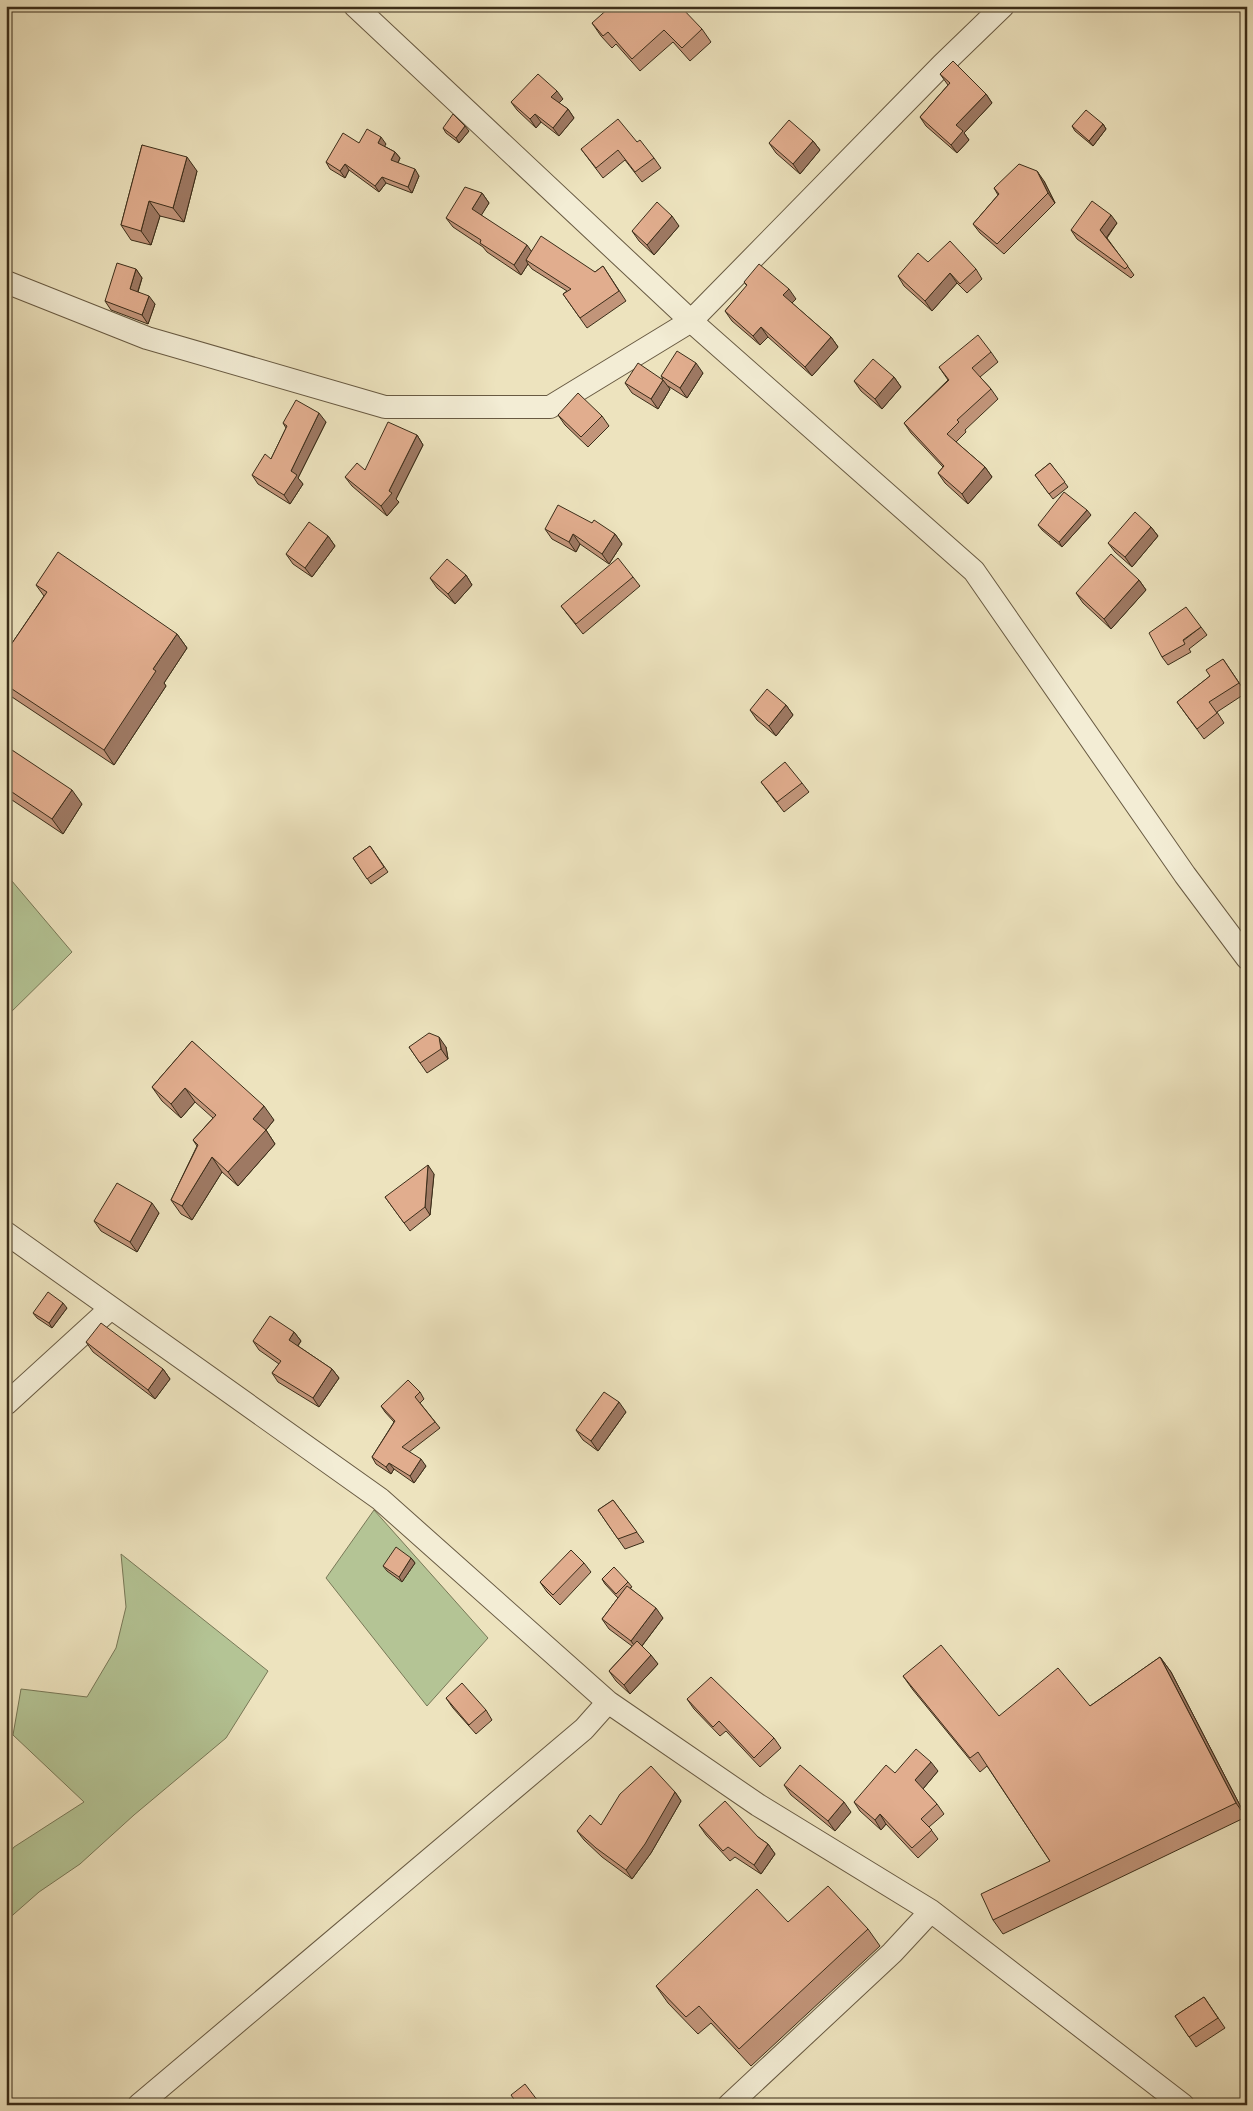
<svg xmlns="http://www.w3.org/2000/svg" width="1253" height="2111" viewBox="0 0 1253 2111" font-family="'IM FELL Double Pica',serif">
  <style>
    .green { fill: #b4c495; stroke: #787857 }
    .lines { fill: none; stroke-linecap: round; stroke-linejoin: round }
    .minor-casing { stroke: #685a42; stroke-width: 24 }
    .minor { stroke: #f3edd5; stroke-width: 22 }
    .wall { fill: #c2957a; stroke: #3b2d19 }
    .shaded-wall { fill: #9e7963; stroke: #3b2d19 }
    .building { fill: #e1ad8e; stroke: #3b2d19 }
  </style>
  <rect width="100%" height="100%" fill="#ede3be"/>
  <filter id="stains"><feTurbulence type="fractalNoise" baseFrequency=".004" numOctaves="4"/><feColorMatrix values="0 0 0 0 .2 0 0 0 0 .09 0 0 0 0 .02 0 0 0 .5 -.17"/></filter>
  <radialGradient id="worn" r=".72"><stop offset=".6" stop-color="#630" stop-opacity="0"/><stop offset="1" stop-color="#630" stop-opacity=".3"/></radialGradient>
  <path class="green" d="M6 874 72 952 6 1017Z
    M374 1510 488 1638 427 1706 326 1578Z
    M121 1554 268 1671 226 1738 134 1815 80 1864 39 1892 6 1921V1858L14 1847 84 1802 13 1735 21 1689 87 1697 116 1648 126 1607Z"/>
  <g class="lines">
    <defs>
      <path id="minor" d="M355 6 691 321 974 571 1185 875 1247 958
        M6 282 147 338 385 407H550L691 321 942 65 1003 6
        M6 1233 380 1499 608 1702 758 1805 931 1911 1183 2105
        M6 1404 111 1308
        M139 2105 584 1729 608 1702
        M729 2105 892 1953 931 1911"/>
    </defs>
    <use href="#minor" class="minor-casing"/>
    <use href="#minor" class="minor"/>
  </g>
  <path class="wall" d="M592 23 702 29 711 42 690 61 673 42 640 71 616 44 612 48 601 36Z
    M940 74 986 94 992 103 964 133 969 140 957 153 926 126 920 117 948 85Z
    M563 99 559 103 568 109 574 118 559 136 541 122 536 128 517 110 511 102Z
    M1103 124 1106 129 1093 146 1075 131 1072 126Z
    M443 128 469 131 459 143 446 133Z
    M813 141 820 150 800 174 776 153 769 143Z
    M637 142 654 158 661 168 642 182 625 160 603 178 581 149Z
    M359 143 386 144 384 146 395 152 400 158 398 163 419 176 412 193 386 183 379 192 349 170 345 178 330 169 326 162Z
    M142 145 197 171 184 222 160 216 151 245 131 240 121 225Z
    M1044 181 1055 203 1004 254 980 233 973 224 998 195 994 188Z
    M482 193 489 203 481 215 531 251 595 272 603 266 626 301 587 328 563 294 567 291 532 269 528 264 521 275 487 252 483 247 453 227 446 218Z
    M1117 223 1107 238 1134 275 1131 278 1077 239 1071 230Z
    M679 226 654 255 639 241 632 231Z
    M928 262 976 269 982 279 967 293 957 283 932 311 904 286 898 276Z
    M136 269 142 278 138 292 155 304 148 324 111 310 105 301Z
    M744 282 796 299 792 303 831 337 838 347 812 376 768 337 760 345 732 321 725 311 747 286Z
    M991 352 998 362 980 377 991 389 998 399 965 430 966 432 956 442 985 467 992 477 968 504 945 483 938 473 943 467 911 433 904 423 948 380 939 367Z
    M703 373 687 398 668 386 670 389 658 409 632 393 625 383 663 379 661 376Z
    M894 377 901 387 882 409 861 391 854 381Z
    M558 415 602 416 609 426 588 447 565 425Z
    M326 422 298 478 303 484 290 504 258 484 252 475 271 459 286 428 283 423Z
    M417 435 423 445 396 499 399 502 387 516 352 486 345 477 365 470Z
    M1050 463 1068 487 1053 499 1035 475Z
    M1091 515 1062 547 1042 530 1038 525Z
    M592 523 615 534 622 544 609 564 580 544 576 552 552 539 545 529Z
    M1151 527 1158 536 1132 567 1115 552 1108 543Z
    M328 536 335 546 312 577 293 564 286 554Z
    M466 575 472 585 455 604 437 588 430 578Z
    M633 577 640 586 583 634 561 606Z
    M1139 580 1146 590 1111 629 1083 603 1076 593Z
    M36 585 177 634 187 648 164 683 166 686 114 765 6 693V652L44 596Z
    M1201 627 1207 635 1189 649 1191 652 1168 665 1162 657Z
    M1223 659 1246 693 1217 712 1224 723 1204 739 1177 702 1210 676Z
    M786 705 793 715 776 736 757 720 750 710Z
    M6 746 82 804 63 834 6 796Z
    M761 782 802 783 809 792 784 812Z
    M370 846 388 872 371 884 353 858Z
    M192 1041 274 1120 266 1130 275 1144 238 1186 222 1172 192 1220 181 1214 171 1200 197 1146 193 1140 213 1118 195 1102 181 1118 162 1101 152 1087Z
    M409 1047H446L448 1059 427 1073Z
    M434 1174 430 1215 410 1231 385 1197Z
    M159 1213 137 1252 101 1231 94 1221Z
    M67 1308 52 1328 37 1318 33 1313Z
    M294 1332 301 1341 298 1346 332 1369 339 1378 319 1407 278 1382 272 1373 279 1364 259 1350 253 1341Z
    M86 1342 163 1369 170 1379 155 1399 93 1352Z
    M420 1392 424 1399 420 1403 440 1428 409 1452 426 1466 414 1483 394 1469 391 1474 376 1464 372 1457 394 1422 385 1412 381 1406Z
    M626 1412 598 1451 583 1440 576 1430Z
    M613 1500 644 1542 625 1549 598 1510Z
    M411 1558 415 1563 402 1582 387 1571 383 1566Z
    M584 1563 591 1572 560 1605 547 1592 540 1582Z
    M602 1579 628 1582 632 1587 630 1588 663 1618 642 1646 658 1664 630 1694 616 1681 609 1671 632 1646 609 1629 602 1619 618 1598 605 1584Z
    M1160 1657 1171 1672 1246 1817 1003 1934 993 1920 1050 1861 987 1766 980 1772 913 1690 903 1676 999 1716 1090 1706Z
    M446 1698 486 1710 492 1720 476 1734 453 1708Z
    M687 1699 774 1738 781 1748 760 1767 726 1731 720 1736 694 1709Z
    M938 1771 923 1789 937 1804 944 1814 929 1827 938 1839 918 1858 886 1824 881 1830 860 1811 854 1802 895 1773Z
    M784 1785 851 1812 835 1831 791 1795Z
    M675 1792 681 1801 651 1853 632 1879 602 1857 584 1840 577 1831 601 1825Z
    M699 1825 758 1837 768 1844 775 1854 761 1874 735 1857 730 1861 706 1835Z
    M788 1922 868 1929 880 1946 751 2066 711 2023 698 2034 668 2003 656 1986Z
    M1204 1997 1225 2028 1196 2047 1175 2016Z"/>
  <path class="shaded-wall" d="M557 91 563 99 557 105 551 97Z
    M986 94 992 103 964 133 969 140 957 153 951 145 956 125Z
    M568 109 574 118 559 136 553 128Z
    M535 114 541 122 536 128 530 119Z
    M1103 124 1106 129 1093 146 1089 141Z
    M465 126 469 131 459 143 456 138Z
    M381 137 386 144 383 149 378 143Z
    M813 141 820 150 800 174 793 164Z
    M395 152 400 158 396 166 391 160Z
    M187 157 197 171 184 222 173 208Z
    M345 164 349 170 345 178 340 171Z
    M415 169 419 176 412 193 408 187Z
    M1037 171 1044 181 1055 203 1048 193Z
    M382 177 386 183 379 192 375 186Z
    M482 193 489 203 479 219 472 209Z
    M149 201 160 216 151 245 141 231Z
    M1111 215 1117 223 1106 238 1100 230Z
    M672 216 679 226 654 255 647 245Z
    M527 245 534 255 526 260 528 264 521 275 514 265Z
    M136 269 142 278 136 297 130 289Z
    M950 273 957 283 932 311 925 301Z
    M789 289 796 299 790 305 783 295Z
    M149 296 155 304 148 324 142 315Z
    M761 327 768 337 760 345 753 336Z
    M831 337 838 347 812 376 805 367Z
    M696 363 703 373 687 398 680 388Z
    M894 377 901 387 882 409 875 399Z
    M663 380 670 389 658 409 651 399Z
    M319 413 326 422 298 478 303 484 290 504 284 495 291 471Z
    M417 435 423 445 396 499 399 502 387 516 381 506 389 491Z
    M985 467 992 477 968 504 962 494Z
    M1087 510 1091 515 1062 547 1059 542Z
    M1151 527 1158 536 1132 567 1125 557Z
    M573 534 580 544 576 552 569 542Z
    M615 534 622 544 609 564 602 554Z
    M328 536 335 546 312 577 305 568Z
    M466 575 472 585 455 604 448 594Z
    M1139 580 1146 590 1111 629 1104 619Z
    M177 634 187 648 164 683 166 686 114 765 104 750 153 669Z
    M786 705 793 715 776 736 769 726Z
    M72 790 82 804 63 834 52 819Z
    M439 1037 446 1047 448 1059 441 1049Z
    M185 1088 195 1102 181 1118 171 1104Z
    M264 1106 274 1120 266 1130 275 1144 238 1186 228 1172 253 1119Z
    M212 1157 222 1172 192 1220 182 1206Z
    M428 1165 434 1174 430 1215 425 1207Z
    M152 1203 159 1213 137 1252 130 1242Z
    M63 1303 67 1308 52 1328 49 1323Z
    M294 1332 301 1341 295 1349 289 1340Z
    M163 1369 170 1379 155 1399 148 1390Z
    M332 1369 339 1378 319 1407 313 1398Z
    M619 1402 626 1412 598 1451 591 1441Z
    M421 1459 426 1466 414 1483 410 1476Z
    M389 1463 394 1469 391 1474 386 1467Z
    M411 1558 415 1563 402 1582 399 1577Z
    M656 1608 663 1618 638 1651 631 1641Z
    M651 1655 658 1664 630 1694 624 1685Z
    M1160 1657 1171 1672 1246 1817 1236 1803Z
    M931 1762 938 1771 922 1790 915 1780Z
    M675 1792 681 1801 651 1853 632 1879 626 1870Z
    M844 1802 851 1812 835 1831 828 1821Z
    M880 1814 886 1824 881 1830 875 1820Z
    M768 1844 775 1854 761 1874 754 1865Z"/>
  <path class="building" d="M611 6H680L702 29 682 48 664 30 632 59 608 32 603 36 592 23Z
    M953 61 986 94 956 125 963 131 951 145 920 117 950 83 940 74Z
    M538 74 557 91 551 97 568 109 553 128 535 114 530 119 511 102Z
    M1086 110 1103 124 1089 141 1072 126Z
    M453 114 465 126 456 138 443 128Z
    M618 119 637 142 640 140 654 158 635 172 618 150 596 168 581 149Z
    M789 120 813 141 793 164 769 143Z
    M367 129 381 137 378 143 395 152 391 160 415 169 408 187 382 177 375 186 345 164 340 171 326 162 343 133 359 143Z
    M142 145 187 157 173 208 149 201 141 231 121 225Z
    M1019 164 1037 171 1048 193 997 244 973 224 999 194 994 188Z
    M465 187 482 193 472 209 527 245 514 265 480 243 481 240 446 218Z
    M1092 201 1111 215 1100 230 1128 266 1125 269 1071 230Z
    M657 202 672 216 647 245 632 231Z
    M541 236 595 272 603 266 619 291 580 318 563 294 571 289 526 260Z
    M950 241 976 269 960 284 950 273 925 301 898 276 918 253 928 262Z
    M117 263 136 269 130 289 149 296 142 315 105 301Z
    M759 264 789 289 783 295 831 337 805 367 761 327 753 336 725 311 747 285 744 282Z
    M978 335 991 352 972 368 991 389 957 420 959 422 947 434 985 467 962 494 938 473 944 466 904 423 949 380 939 367Z
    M677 351 696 363 680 388 661 376Z
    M873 359 894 377 875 399 854 381Z
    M638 363 663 380 651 399 625 383Z
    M578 393 602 416 581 437 558 415Z
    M296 400 319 413 291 471 297 475 284 495 252 475 265 454 271 459 287 426 283 423Z
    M388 422 417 435 389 491 392 493 381 506 345 477 357 463 365 470Z
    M1050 463 1065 482 1049 494 1035 475Z
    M1064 492 1087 510 1059 542 1038 525Z
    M558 505 592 523 594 520 615 534 602 554 573 534 569 542 545 529Z
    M1135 512 1151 527 1125 557 1108 543Z
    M309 522 328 536 305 568 286 554Z
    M58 552 177 634 153 669 156 671 104 750 6 685V652L47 592 36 585Z
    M1111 554 1139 580 1104 619 1076 593Z
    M618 558 633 577 576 624 561 606Z
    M447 559 466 575 448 594 430 578Z
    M1186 607 1201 627 1183 640 1185 644 1162 657 1149 633Z
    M1223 659 1239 683 1209 702 1217 713 1197 729 1177 702 1210 676 1206 670Z
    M767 689 786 705 769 726 750 710Z
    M6 746 72 790 52 819 6 788Z
    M785 762 802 783 777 802 761 782Z
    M370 846 384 867 367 879 353 858Z
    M429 1033 439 1037 441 1049 420 1063 409 1047Z
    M192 1041 264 1106 253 1119 266 1130 228 1172 212 1157 182 1206 171 1200 198 1145 193 1140 216 1115 185 1088 171 1104 152 1087Z
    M428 1165 425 1207 404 1223 385 1197Z
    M117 1183 152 1203 130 1242 94 1221Z
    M48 1292 63 1303 49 1323 33 1313Z
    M270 1316 294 1332 289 1340 332 1369 313 1398 272 1373 281 1361 253 1341Z
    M101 1323 163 1369 148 1390 86 1342Z
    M408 1380 420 1392 415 1397 435 1422 402 1447 421 1459 410 1476 389 1463 386 1467 372 1457 395 1421 381 1406Z
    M604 1392 619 1402 591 1441 576 1430Z
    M613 1500 637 1532 618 1539 598 1510Z
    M396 1547 411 1558 399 1577 383 1566Z
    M571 1550 584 1563 553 1595 540 1582Z
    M614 1567 628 1582 616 1594 602 1579Z
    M627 1586 656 1608 631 1641 602 1619Z
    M637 1641 651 1655 624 1685 609 1671Z
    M941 1645 999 1716 1058 1668 1090 1706 1160 1657 1236 1803 993 1920 981 1894 1050 1861 978 1752 970 1758 903 1676Z
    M711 1677 774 1738 754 1758 719 1721 713 1727 687 1699Z
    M462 1683 486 1710 469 1725 446 1698Z
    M916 1749 931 1762 915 1780 937 1804 921 1819 932 1830 912 1848 880 1814 875 1820 854 1802 886 1765 895 1773Z
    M800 1765 844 1802 828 1821 784 1785Z
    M651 1766 675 1792 645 1844 626 1870 596 1848 577 1831 590 1815 601 1825 620 1794Z
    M725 1801 758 1837 768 1844 754 1865 728 1847 723 1851 699 1825Z
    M828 1886 868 1929 739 2049 699 2006 686 2017 656 1986 757 1889 788 1922Z
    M1204 1997 1218 2018 1189 2037 1175 2016Z
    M525 2084 541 2105H518L511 2095Z"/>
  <rect width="1253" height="2111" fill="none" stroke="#ede3be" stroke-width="25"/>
  <rect x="8" y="8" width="1238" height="2096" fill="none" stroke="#3b2d19" stroke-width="2.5"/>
  <rect x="12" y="12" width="1228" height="2086" fill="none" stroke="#3b2d19"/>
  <rect width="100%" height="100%" filter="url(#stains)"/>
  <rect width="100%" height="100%" fill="url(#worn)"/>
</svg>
